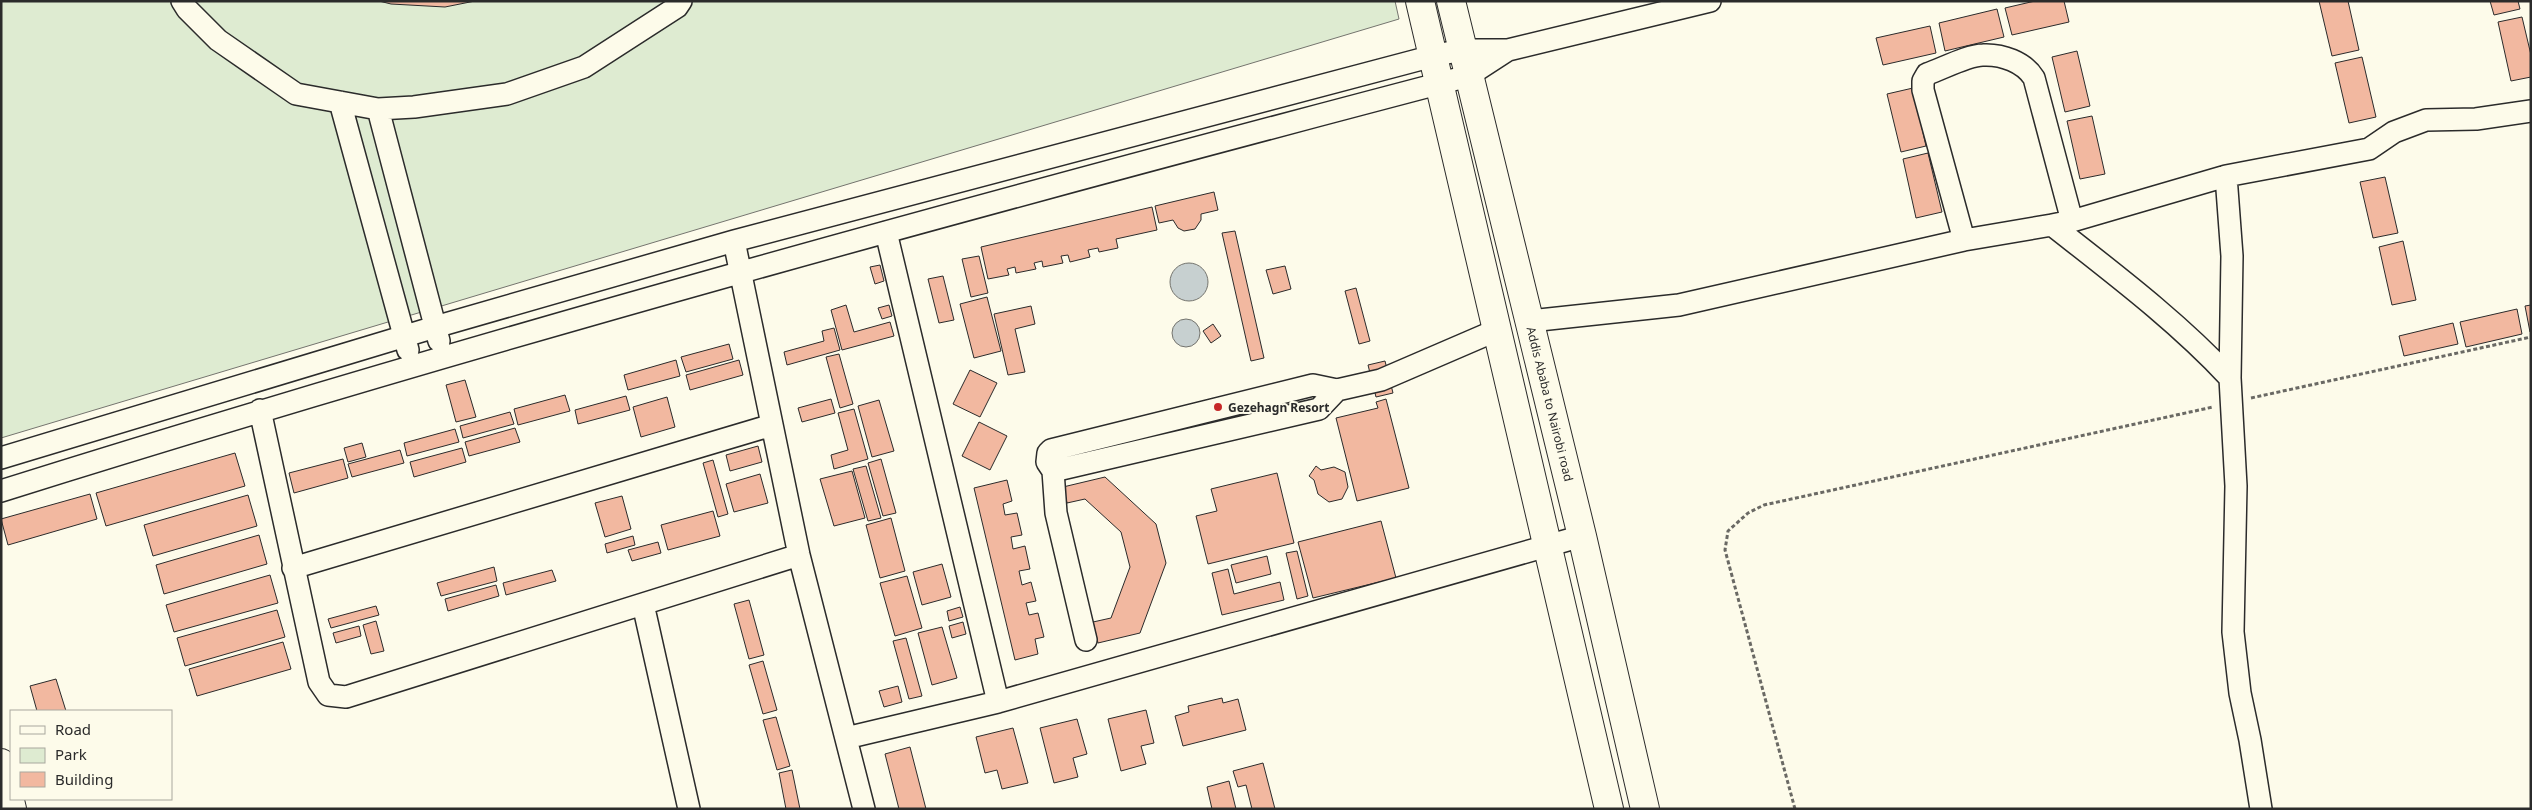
<svg xmlns="http://www.w3.org/2000/svg" width="2532" height="810" viewBox="0 0 2532 810" font-family="'Noto Sans',sans-serif">
  <style>
    .green { fill: #deebd1; stroke: #74746e }
    .water { fill: #c7d0d0; stroke: #74746e }
    .building { fill: #f2b8a0; stroke: #2b2b2b }
    .lines { fill: none; stroke-linecap: round; stroke-linejoin: round }
    .minor-casing { stroke: #2b2b2b; stroke-width: 24 }
    .major-casing { stroke: #2b2b2b; stroke-width: 30 }
    .highway-casing { stroke: #2b2b2b; stroke-width: 30 }
    .path { stroke: #6a6964; stroke-width: 3; stroke-dasharray: 4 2.5; stroke-linecap: butt }
    .minor { stroke: #fdfbea; stroke-width: 21 }
    .major { stroke: #fdfbea; stroke-width: 28 }
    .highway { stroke: #fdfbea; stroke-width: 28 }
    .poi-dot { fill: #c62828; stroke: #fdfbea; stroke-width: 2 }
    .labels { text-anchor: middle; dominant-baseline: central; stroke-width: 4; stroke-linejoin: round; paint-order: stroke }
    .street-label { font-size: 12px; fill: #2b2b2b; stroke: #fdfbea }
    .poi-label { font-size: 12px; font-weight: bold; fill: #2b2b2b; stroke: #fdfbea; text-anchor: start }
  </style>
  <rect width="100%" height="100%" fill="#fdfbea"/>
  <path class="green" d="M1 1H1395L1399 19 1 438Z"/>
  <path class="water" d="M1170 282a19 19 0 1 1 38 0a19 19 0 1 1-38 0Z
    M1172 333a14 14 0 1 1 28 0a14 14 0 1 1-28 0Z"/>
  <path class="building" d="M379 1H475L445 7 391 4Z
    M2035 1H2064L2069 22 2012 35 2005 8Z
    M2319 1H2348L2359 50 2332 56Z
    M2490 1H2518L2520 9 2494 15Z
    M1997 9 2004 37 1945 51 1939 23Z
    M2522 17 2531 55V77L2511 81 2498 22Z
    M1930 26 1936 53 1883 65 1876 38Z
    M2077 51 2090 106 2065 112 2052 57Z
    M2362 57 2376 117 2349 123 2335 63Z
    M1913 88 1926 146 1901 152 1887 94Z
    M2092 116 2105 174 2080 179 2067 121Z
    M1928 153 1942 212 1916 218 1903 159Z
    M2385 177 2398 233 2373 238 2360 182Z
    M1214 192 1218 210 1201 214V220L1195 229 1184 231 1178 228 1173 220 1159 223 1155 206Z
    M1152 207 1157 230 1116 239 1118 248 1099 252 1098 248 1088 250 1090 257 1070 262 1068 255 1061 256 1063 263 1043 267 1042 261 1034 263 1036 269 1016 273 1015 267 1007 269 1009 275 988 279 981 247Z
    M1235 231 1264 358 1251 361 1222 233Z
    M2403 241 2416 300 2392 305 2379 247Z
    M979 256 988 293 971 297 962 259Z
    M880 265 884 281 875 284 870 267Z
    M1285 266 1291 289 1273 294 1266 270Z
    M943 276 954 320 939 323 928 279Z
    M1356 288 1370 341 1359 344 1345 291Z
    M987 297 1001 351 974 358 960 304Z
    M846 305 854 332 890 322 894 336 842 350 831 310Z
    M889 305 892 316 882 319 878 308Z
    M2531 305V332H2530L2525 306Z
    M1031 306 1035 324 1015 329 1025 372 1008 375 994 314Z
    M2517 309 2522 334 2466 347 2460 322Z
    M2453 323 2458 344 2404 356 2399 336Z
    M1213 324 1221 336 1211 343 1203 331Z
    M834 328 840 350 787 365 784 352 824 341 822 331Z
    M729 344 733 359 686 372 681 357Z
    M839 354 853 404 840 408 826 357Z
    M676 360 680 376 628 390 624 375Z
    M739 360 743 375 690 390 686 375Z
    M1385 361 1393 393 1376 397 1368 365Z
    M970 370 997 383 980 417 953 404Z
    M465 380 476 417 456 422 446 385Z
    M565 395 570 411 518 425 514 409Z
    M626 396 630 410 578 424 575 410Z
    M667 397 675 427 641 437 633 407Z
    M831 399 835 413 802 422 798 408Z
    M1386 399 1409 488 1357 501 1336 418 1378 408 1376 402Z
    M879 400 894 451 872 457 858 406Z
    M854 409 868 459 834 469 831 455 848 450 838 413Z
    M510 412 514 424 463 438 460 426Z
    M979 422 1007 436 990 470 962 456Z
    M515 428 520 442 469 456 465 442Z
    M455 429 459 442 407 456 404 443Z
    M362 443 366 457 348 462 344 448Z
    M758 446 762 462 730 471 726 455Z
    M462 448 466 462 414 477 410 462Z
    M400 450 404 463 352 477 348 464Z
    M235 453 245 486 106 526 96 493Z
    M343 459 348 478 294 493 289 473Z
    M881 459 896 513 883 516 868 463Z
    M713 460 728 514 718 517 703 463Z
    M866 466 881 518 868 521 853 469Z
    M1316 466 1321 470 1334 467 1345 472 1348 487 1342 499 1329 502 1318 494 1314 480 1309 476Z
    M852 471 865 518 834 526 820 479Z
    M1277 473 1294 543 1208 564 1196 516 1217 511 1211 489Z
    M760 474 768 503 734 512 726 484Z
    M1105 477 1156 524 1166 563 1140 633 1098 643 1093 622 1111 618 1130 567 1121 532 1085 499 1067 503 1063 487Z
    M1007 480 1012 501 1003 504 1005 515 1017 513 1022 535 1011 537 1013 549 1025 546 1030 569 1019 571 1022 585 1031 582 1036 601 1026 603 1029 615 1038 613 1044 637 1035 639 1038 654 1015 660 974 488Z
    M90 494 97 519 8 545 1 519Z
    M248 495 257 526 153 556 144 525Z
    M622 496 631 529 605 537 595 503Z
    M713 511 720 536 668 550 661 525Z
    M891 518 905 571 880 578 866 525Z
    M1381 521 1396 578 1313 598 1298 542Z
    M259 535 267 564 164 594 156 565Z
    M633 536 635 545 607 553 605 544Z
    M658 542 661 553 632 561 628 550Z
    M1297 551 1308 596 1297 599 1286 553Z
    M1267 556 1271 574 1236 583 1231 565Z
    M942 564 951 597 922 605 913 572Z
    M494 567 497 581 441 596 437 583Z
    M1228 569 1234 594 1280 582 1284 600 1222 615 1212 573Z
    M552 570 556 581 506 595 503 583Z
    M270 575 278 603 174 632 166 605Z
    M907 576 922 628 895 636 880 583Z
    M496 585 499 596 448 611 445 599Z
    M749 600 764 655 749 659 734 604Z
    M376 606 379 615 331 628 328 619Z
    M960 607 963 617 949 621 947 611Z
    M277 610 285 637 185 666 177 638Z
    M376 621 384 651 371 654 363 625Z
    M963 622 966 634 952 638 949 626Z
    M359 626 361 636 336 643 333 633Z
    M942 627 957 678 932 685 918 633Z
    M906 638 922 696 909 699 893 641Z
    M283 642 291 669 197 696 189 669Z
    M763 661 777 710 763 714 749 665Z
    M56 679 66 711H37L30 686Z
    M898 686 902 702 884 707 879 691Z
    M1222 698 1223 703 1238 699 1246 730 1183 746 1175 716 1189 712 1188 706Z
    M1146 710 1154 743 1141 746 1146 764 1121 771 1108 719Z
    M776 717 790 766 777 770 763 720Z
    M1077 719 1087 754 1073 758 1078 777 1054 783 1040 728Z
    M1013 728 1028 783 1002 789 997 770 985 773 976 737Z
    M910 747 926 809H899L885 754Z
    M1263 763 1275 809H1252L1246 785 1238 787 1233 771Z
    M792 770 800 809H786L779 773Z
    M1229 781 1236 809H1212L1207 787Z"/>
  <g class="lines">
    <defs>
      <path id="minor" d="M182 1 187 9 218 40 296 94 378 109 414 107 507 94 584 67 677 7 681 1
        M340 102 408 350
        M378 109 439 341
        M2226 176 2232 256 2230 378
        M2072 221 2226 176 2369 149 2394 132 2426 120 2476 119 2531 111
        M2052 225 2072 221 2034 78C2024 62 2002 54 1983 55 1968 55 1942 69 1927 74L1923 81V90L1964 240 2052 225C2113 273 2177 321 2230 378L2236 486 2233 632 2240 693 2250 740 2261 809
        M886 232 998 702
        M734 241 799 555 864 809
        M1530 321 1679 305 1964 240
        M260 410 319 682 328 695 346 697 799 555
        M1 458 435 327 734 241 1433 56 1461 50H1508L1710 1
        M1053 471 1319 409 1337 390
        M1 491C486 339 976 205 1468 76L1508 50
        M293 568 772 425
        M643 604 689 809
        M1086 640 1056 513 1053 471 1047 462 1048 453 1051 450 1313 385 1337 390 1381 380 1497 330
        M846 738 998 702 1582 536"/>
      <path id="major" d="M1 763 12 809"/>
      <path id="highway" d="M1420 1 1609 809
        M1451 1 1582 536 1645 809"/>
    </defs>
    <use href="#minor" class="minor-casing"/>
    <use href="#major" class="major-casing"/>
    <use href="#highway" class="highway-casing"/>
    <path class="path" d="M2251 398 2531 337
      M1795 809 1725 550 1728 531 1748 513 1764 505 2213 407"/>
    <use href="#minor" class="minor"/>
    <use href="#major" class="major"/>
    <use href="#highway" class="highway"/>
  </g>
  <circle class="poi-dot" cx="1218" cy="407" r="5"/>
  <g class="labels">
    <g class="street-label">
      <text transform="translate(1550 404) rotate(76)">Addis Ababa to Nairobi road</text>
    </g>
    <g class="poi-label">
      <text x="1228" y="407">Gezehagn Resort</text>
    </g>
  </g>
  <rect width="2532" height="810" fill="none" stroke="#2b2b2b" stroke-width="5"/>
  <rect x="10" y="710" width="162" height="90" fill="#fdfbea" stroke="#a9a89e"/>
  <rect x="20" y="726" width="25" height="8" fill="#fdfbea" stroke="#a9a89e"/>
  <text x="55" y="735" font-size="15" fill="#2b2b2b">Road</text>
  <rect x="20" y="748" width="25" height="15" fill="#deebd1" stroke="#a9a89e"/>
  <text x="55" y="760" font-size="15" fill="#2b2b2b">Park</text>
  <rect x="20" y="772" width="25" height="15" fill="#f2b8a0" stroke="#a9a89e"/>
  <text x="55" y="785" font-size="15" fill="#2b2b2b">Building</text>
</svg>
